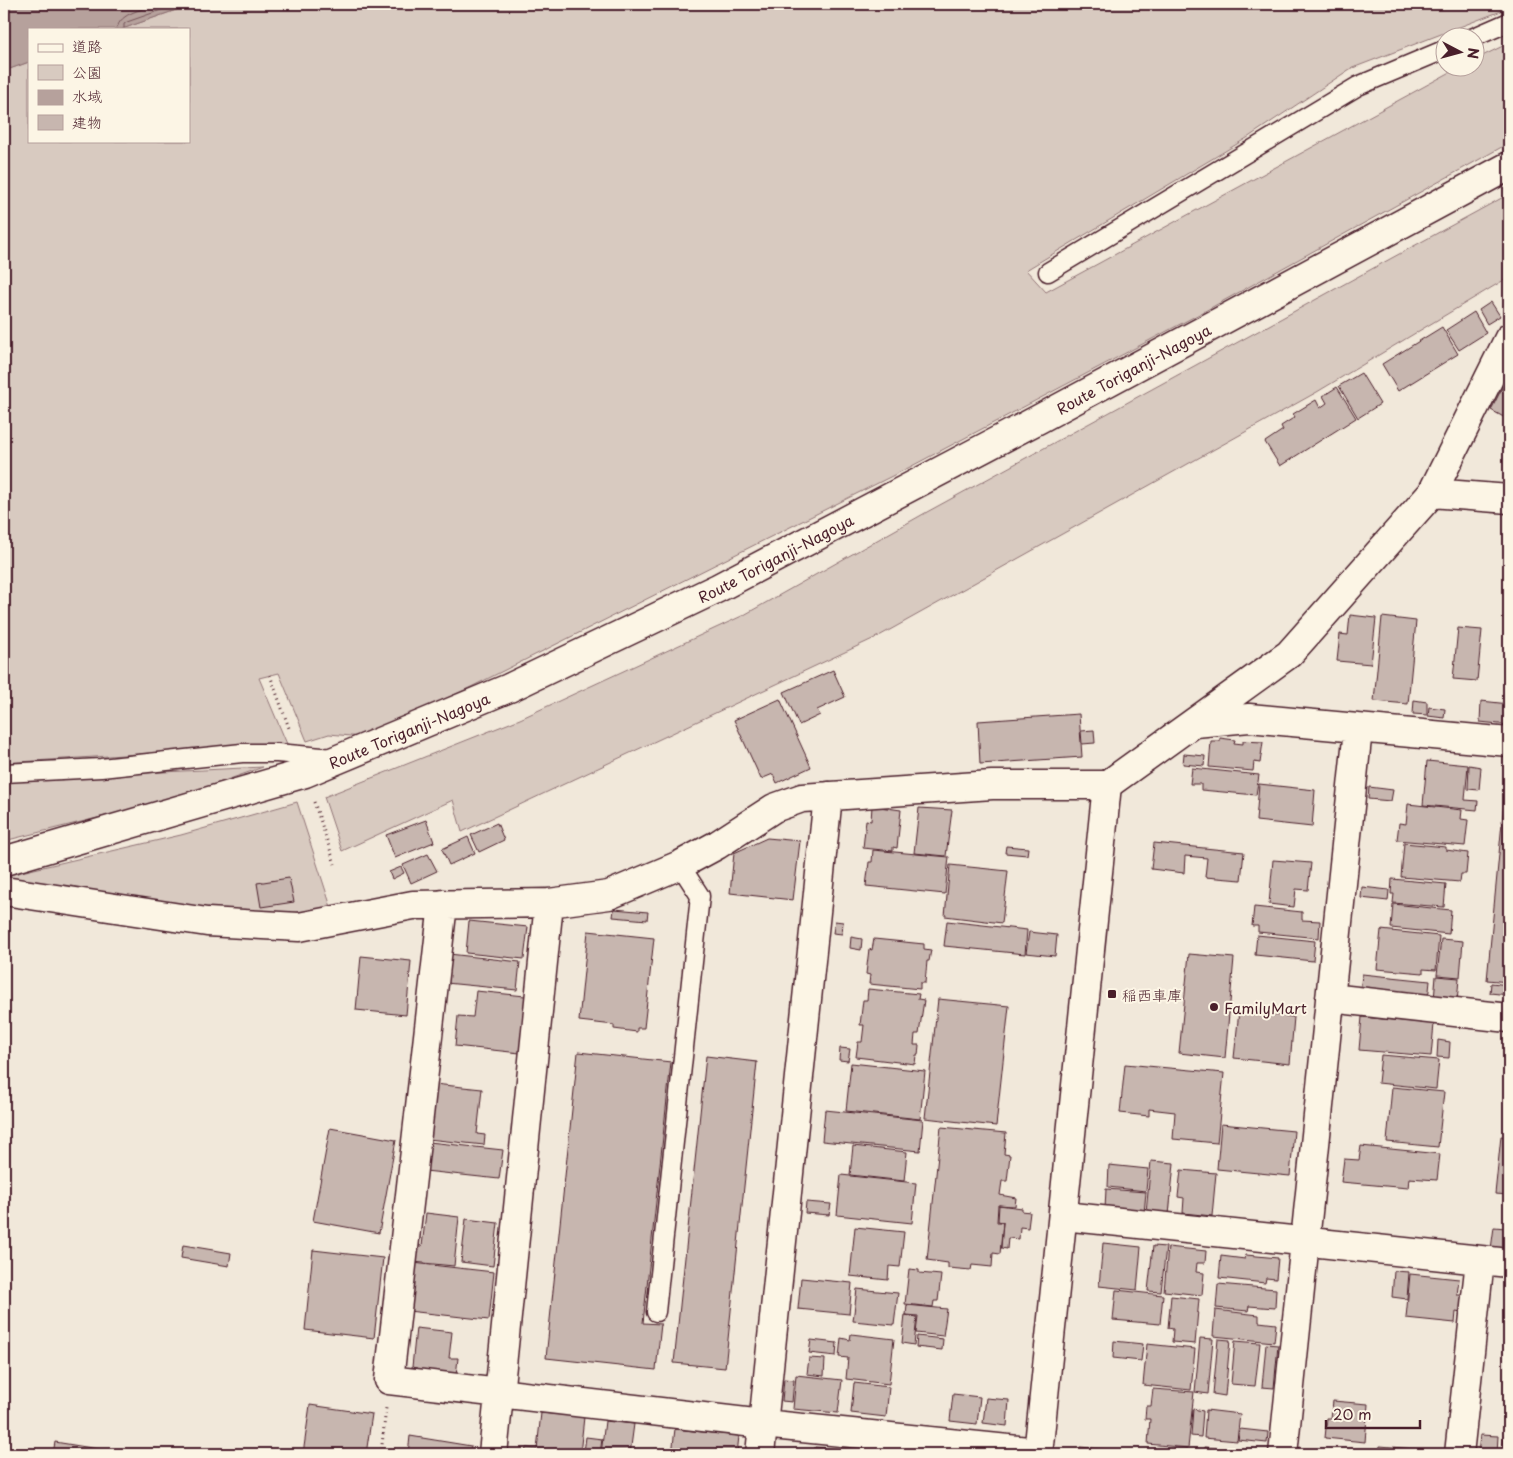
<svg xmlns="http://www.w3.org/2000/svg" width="1513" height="1458" viewBox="0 0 1513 1458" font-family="'Playpen Sans','Klee One',sans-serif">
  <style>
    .green { fill: #d8cac0; stroke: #917476 }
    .water { fill: #b6a19c; stroke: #8b6d6f }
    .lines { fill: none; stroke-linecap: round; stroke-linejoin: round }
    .shore { stroke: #755358; stroke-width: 1 }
    .building { fill: #c7b6af; stroke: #4a1f2b }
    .lane-casing { stroke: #4a1f2b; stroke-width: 21 }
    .street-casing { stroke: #4a1f2b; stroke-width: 31 }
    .secondary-casing { stroke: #4a1f2b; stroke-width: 31 }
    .path { stroke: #4a1f2b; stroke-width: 3; stroke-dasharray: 1 4; stroke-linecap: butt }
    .lane { stroke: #fcf5e5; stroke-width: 18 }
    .street { stroke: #fcf5e5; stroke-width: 28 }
    .secondary { stroke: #fcf5e5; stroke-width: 28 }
    .poi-dot { fill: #4a1f2b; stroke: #fcf5e5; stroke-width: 2 }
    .labels { text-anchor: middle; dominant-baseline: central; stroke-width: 4; stroke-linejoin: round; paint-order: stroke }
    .street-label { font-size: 15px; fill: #4a1f2b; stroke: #fcf5e5 }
    .poi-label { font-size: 15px; fill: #4a1f2b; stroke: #fcf5e5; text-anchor: start }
  </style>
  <rect width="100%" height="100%" fill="#f1e8da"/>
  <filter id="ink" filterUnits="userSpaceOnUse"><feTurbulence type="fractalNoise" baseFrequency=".02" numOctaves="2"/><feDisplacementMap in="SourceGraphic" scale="10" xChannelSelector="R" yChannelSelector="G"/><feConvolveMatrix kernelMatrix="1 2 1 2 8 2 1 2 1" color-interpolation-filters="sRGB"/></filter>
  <g filter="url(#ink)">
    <path class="green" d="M193 4H1509V8L1350 69 1247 138 1026 270 1046 292 1458 68H1476V59L1509 43V65L1506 66 1509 73V143L1205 311 910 467 471 687 362 737 329 734 307 741 279 673 259 678 287 744 4 763V71L29 62V141H189V29H122Z
      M1509 194V280H1504L1317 392 879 636 462 832 453 800 342 851 324 797 520 719 744 615 927 512Z
      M263 767 174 799 4 841V780Z
      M297 802 332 910 284 913 211 910 4 879V876L181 835Z"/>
    <path class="water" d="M4 4H193L122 29H29V62L4 71Z"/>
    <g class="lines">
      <path class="shore" d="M117 29C119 12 146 9 159 4
        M124 29V24L127 22 178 4"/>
    </g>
    <path class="building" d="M1491 302 1500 316 1487 324 1479 310Z
      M1474 312 1486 333 1459 350 1446 330Z
      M1442 327 1458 354 1398 391 1382 364Z
      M1361 373 1380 404 1358 418 1339 386Z
      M1509 374V420L1491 410Z
      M1337 387 1356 418 1280 466 1265 442 1283 430 1281 426 1295 417 1293 414 1316 400 1320 408 1327 403 1323 396Z
      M1350 615 1376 618 1371 664 1337 661 1340 634 1348 635Z
      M1382 617 1416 621 1408 704 1374 701Z
      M1458 628 1482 630 1477 681 1453 679Z
      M833 670 845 697 817 710 820 715 799 725 784 692Z
      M780 699 811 767 777 783 773 774 761 779 734 720Z
      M1414 700 1427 702V715L1413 714Z
      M1481 701 1509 704V725L1480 722Z
      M1429 707 1445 709 1444 718 1428 716Z
      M1079 714 1082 757 980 764 978 721Z
      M1094 730 1095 743 1082 744 1081 731Z
      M1220 738 1235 740 1234 743 1243 744V741L1263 742 1260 763 1254 762 1253 771 1209 767 1211 741H1220Z
      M1184 754 1205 756 1204 766 1183 764Z
      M1427 761 1468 765 1465 800 1478 801 1477 810 1423 805Z
      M1469 765 1481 767 1479 790 1468 789Z
      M1192 768 1259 775 1256 795 1201 790V784H1190Z
      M1259 784 1315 790 1312 827 1256 821Z
      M1369 787 1393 790 1391 801 1368 799Z
      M1505 791 1509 792V982L1487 980Z
      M1408 804 1462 810 1461 819 1468 820 1465 846 1397 840 1399 823 1406 824Z
      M872 806 901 810 897 848 893 847V851L863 848 866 820 871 821Z
      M919 808 952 810 946 856 914 853Z
      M426 820 434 842 395 858 386 835Z
      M497 823 504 840 479 852 471 835Z
      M468 837 475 853 449 865 442 849Z
      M767 838 800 841 793 900 730 893 734 853Z
      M1154 843 1244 852 1241 880 1205 877 1207 858 1185 856 1184 873 1151 869Z
      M1404 843 1446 847V850L1468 853 1466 874H1461L1460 882 1401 877Z
      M1006 846 1028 848 1027 855 1005 853Z
      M873 850 949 857 945 894 866 886 869 862H872Z
      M428 854 437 871 411 883 403 865Z
      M1273 860 1311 863 1308 890 1296 889 1294 907 1269 904Z
      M950 865 1008 871 1002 923 945 916Z
      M401 867 404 873 392 879 389 872Z
      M289 878 294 902 261 907 257 883Z
      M1392 879 1446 884 1444 907 1393 903 1394 894H1391Z
      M1362 887 1389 890 1388 901 1361 898Z
      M1393 904 1451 910 1449 934 1391 928Z
      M1254 907 1302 912V920L1320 921 1319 938 1258 932V926H1252Z
      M614 909 648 912 647 920 613 917Z
      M469 921 528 927 524 959 466 953Z
      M835 921 843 922 842 934 833 933Z
      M947 921 1027 930 1025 954 944 946Z
      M1381 930 1439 936 1436 970 1423 969V973L1377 969Z
      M588 931 654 938 644 1028H637V1032L614 1029V1025L579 1021Z
      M1029 932 1057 935 1055 956 1026 953Z
      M1257 935 1315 941 1313 961 1255 955Z
      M851 937 862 939 861 950 850 948Z
      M874 939 924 944V949L931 950 929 961H927L925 983H920V989L869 984 870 975 866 974 869 949 872 950Z
      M1441 939 1463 941 1460 977 1437 975Z
      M449 954 520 962 517 990 446 983Z
      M1189 954 1234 958 1225 1058 1179 1053Z
      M361 956 411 961 406 1015 356 1010Z
      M1362 974 1430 981 1428 1000 1360 994Z
      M1436 976 1459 978 1457 1003 1434 1000Z
      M1491 983 1509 985V995L1490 993Z
      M868 989 919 994 918 999 924 1000 919 1034H915L914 1045H919L918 1055H916L915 1064 856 1057 858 1042H862L864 1025H860L863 1000H867Z
      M476 991 525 996 520 1053 455 1046 458 1016 473 1017Z
      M938 999 1009 1006 996 1126 925 1118Z
      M1239 1011 1294 1017 1290 1064 1234 1058Z
      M1362 1017 1434 1024 1431 1056 1359 1050Z
      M1438 1040 1450 1042 1449 1058 1437 1057Z
      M840 1048 850 1049 848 1061 839 1060Z
      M578 1052 671 1062 643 1323 661 1324 656 1370 546 1358Z
      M1381 1055 1439 1060 1436 1089 1378 1083Z
      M706 1056 757 1062 725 1368 674 1363Z
      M851 1063 925 1071 920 1119 846 1111Z
      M1125 1064 1224 1073 1217 1143 1173 1139 1175 1112 1149 1109V1116L1120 1113Z
      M434 1084 482 1089 477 1134 485 1135 484 1145 428 1139Z
      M1392 1087 1444 1092 1438 1147 1387 1142Z
      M825 1110 923 1120 920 1151 822 1141Z
      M1221 1124 1294 1131 1290 1176 1217 1169Z
      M941 1127 1006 1133 1004 1154 1010 1155 1007 1181H1002L1000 1195 1016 1198 1015 1206 998 1205 997 1222H1003L1000 1254 993 1253 992 1267 972 1265 971 1270 948 1268V1263L927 1260Z
      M330 1128 396 1140 379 1233 313 1221Z
      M1501 1136 1509 1137V1195L1495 1194Z
      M429 1142 503 1150 499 1179 425 1171Z
      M853 1146 907 1152 904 1181 850 1175Z
      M1361 1146 1440 1154 1437 1180 1409 1178 1408 1188 1341 1182 1344 1159 1359 1160Z
      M1151 1161 1174 1163 1169 1215 1146 1213Z
      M1109 1165 1148 1169 1146 1191 1108 1187Z
      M1181 1170 1216 1173 1212 1216 1183 1213 1184 1198 1178 1197Z
      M841 1175 916 1183 912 1223 837 1215Z
      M1106 1189 1146 1192 1144 1213 1105 1209Z
      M806 1202 831 1204 829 1215 805 1213Z
      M999 1205 1022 1208V1211L1030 1212 1028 1228 1020 1227 1019 1239 1008 1238 1007 1249 1001 1248 1003 1222 998 1221Z
      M426 1213 459 1217 454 1266 413 1262 415 1245 422 1246Z
      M466 1219 498 1223 493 1266 461 1262Z
      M855 1227 904 1232 900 1267 889 1266 888 1280 850 1276Z
      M1494 1227 1506 1228 1504 1250 1491 1249Z
      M1103 1243 1141 1247 1137 1290 1099 1286Z
      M183 1245 231 1253 229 1266 181 1258Z
      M1153 1246 1166 1247 1161 1292 1148 1291Z
      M1168 1247 1206 1251 1205 1263H1197L1196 1272 1204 1273 1202 1295 1164 1291Z
      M313 1250 383 1258 374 1338 305 1330Z
      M1246 1255 1278 1258 1276 1279 1266 1278 1265 1283 1219 1278 1221 1256 1245 1259Z
      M413 1263 494 1272 489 1320 408 1311Z
      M909 1269 919 1270V1273L941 1275 938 1301H934L933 1307 905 1304Z
      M1394 1271 1409 1272 1407 1299 1392 1297Z
      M1410 1274 1459 1279 1457 1295H1462L1461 1313 1456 1312 1455 1323 1406 1318Z
      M801 1278 852 1283 849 1314 798 1309Z
      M1218 1284 1276 1289 1275 1308 1249 1306 1248 1311 1216 1308Z
      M857 1289 898 1293 894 1325 853 1321Z
      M1116 1290 1163 1295 1160 1324 1113 1320Z
      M1171 1296 1199 1299 1195 1344 1172 1342 1173 1329 1168 1328Z
      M907 1305 947 1309 943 1336 916 1333 918 1316 906 1315Z
      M1215 1310 1259 1315V1322L1276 1324 1274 1342 1213 1336Z
      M905 1315 917 1317 914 1345 902 1343Z
      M416 1328 452 1332 449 1358H458L456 1376 418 1372V1368L412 1367Z
      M851 1334 894 1339 889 1384 846 1379 848 1358 839 1357 841 1338 850 1340Z
      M917 1336 943 1339 942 1350 916 1347Z
      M1200 1338 1213 1339 1208 1394 1195 1392Z
      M1218 1339 1230 1340 1225 1396 1213 1394Z
      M811 1340 837 1343 836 1356 809 1353Z
      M1114 1341 1143 1344 1141 1361 1113 1358Z
      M1235 1341 1260 1343 1255 1386 1231 1384Z
      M1147 1344 1195 1349 1191 1390 1143 1385Z
      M1266 1344 1278 1345 1274 1388 1262 1387Z
      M809 1358 825 1359 824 1376 807 1374Z
      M796 1375 842 1380 838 1413 793 1409Z
      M784 1379 794 1380 792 1402 782 1401Z
      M854 1383 889 1387 886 1417 851 1413Z
      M1153 1389 1194 1392 1188 1448 1148 1444 1150 1419H1145L1146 1406H1151Z
      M953 1394 980 1397 977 1424 950 1421Z
      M986 1398 1009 1400 1007 1426 983 1423Z
      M1333 1401 1368 1404 1365 1442 1325 1438 1327 1418H1331Z
      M310 1405 372 1414 366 1454H303Z
      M1193 1409 1203 1411 1201 1437 1191 1436Z
      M1206 1410 1240 1414 1237 1441 1204 1438Z
      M541 1413 584 1417 580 1454H525L526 1448 537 1449Z
      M605 1421 634 1424 630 1454H601Z
      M675 1429 739 1436 737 1454H672Z
      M1240 1429 1268 1432 1267 1443 1238 1440Z
      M1480 1435 1498 1436 1497 1454H1478Z
      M410 1436 471 1446 470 1454H408Z
      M1504 1436 1509 1437V1454H1502Z
      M586 1437 602 1439 600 1454 584 1452Z
      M55 1442 104 1450 103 1454H53Z
      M1380 1446 1438 1451 1437 1454H1379Z
      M815 1447 871 1453V1454H814Z
      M1080 1447 1131 1452V1454H1079Z
      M1205 1447 1255 1452V1454H1205Z"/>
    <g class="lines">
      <defs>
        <path id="lane" d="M1472 38 1509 22
          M1048 272 1358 86 1446 49
          M4 773 101 768 242 753H277L333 758
          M656 1312 700 896 680 865"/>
        <path id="street" d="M1432 493 1509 499
          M1195 723 1249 718 1509 742
          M4 891 207 922 299 927 413 905 549 903 609 895 680 865 717 845 774 808 802 798 992 785H1107L1289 654 1432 493 1509 338
          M443 904 389 1380 763 1424 1038 1452
          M1330 998 1509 1018
          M1063 1216 1509 1263
          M493 1454 549 903
          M760 1454 828 796
          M1283 1454 1358 729
          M1459 1454 1480 1260"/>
        <g id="secondary">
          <path id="s1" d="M4 861 305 773 509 688 718 588 1039 419 1509 166"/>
          <path d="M1038 1454 1107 785"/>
        </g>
      </defs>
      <use href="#lane" class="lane-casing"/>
      <use href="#street" class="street-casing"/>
      <use href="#secondary" class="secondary-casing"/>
      <path class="path" d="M270 675 289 728
        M314 802 335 864
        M381 1454 386 1408"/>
      <use href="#lane" class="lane"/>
      <use href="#street" class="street"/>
      <use href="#secondary" class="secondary"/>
    </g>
  </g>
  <g class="poi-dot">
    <rect x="1107" y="989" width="10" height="10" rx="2.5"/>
    <circle cx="1214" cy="1007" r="5"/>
  </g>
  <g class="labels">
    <g class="street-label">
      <text stroke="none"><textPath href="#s1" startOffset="1236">Route Toriganji-Nagoya</textPath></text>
      <text stroke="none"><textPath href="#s1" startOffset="831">Route Toriganji-Nagoya</textPath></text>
      <text stroke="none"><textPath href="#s1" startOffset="426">Route Toriganji-Nagoya</textPath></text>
    </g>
    <g class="poi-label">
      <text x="1122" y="994">稲西車庫</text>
      <text x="1224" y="1007">FamilyMart</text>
    </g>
  </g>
  <rect width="1513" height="1458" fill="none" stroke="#fcf5e5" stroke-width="20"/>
  <rect x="10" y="10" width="1493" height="1438" fill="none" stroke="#4a1f2b" stroke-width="2" filter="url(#ink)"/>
  <rect x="28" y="28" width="162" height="115" fill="#fcf5e5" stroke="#b59f9b"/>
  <rect x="38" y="44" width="25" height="8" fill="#fcf5e5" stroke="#b59f9b"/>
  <text x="72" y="52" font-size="15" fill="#4a1f2b">道路</text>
  <rect x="38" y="65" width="25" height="15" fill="#d8cac0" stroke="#b59f9b"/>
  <text x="72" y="78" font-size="15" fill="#4a1f2b">公園</text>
  <rect x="38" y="90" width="25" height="15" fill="#b6a19c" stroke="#b59f9b"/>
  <text x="72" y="102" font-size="15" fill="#4a1f2b">水域</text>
  <rect x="38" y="115" width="25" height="15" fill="#c7b6af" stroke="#b59f9b"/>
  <text x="72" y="128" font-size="15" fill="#4a1f2b">建物</text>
  <g transform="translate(1460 52) rotate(96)"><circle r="24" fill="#fcf5e5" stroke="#b59f9b"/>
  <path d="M0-4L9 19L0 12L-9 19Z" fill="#4a1f2b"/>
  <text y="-8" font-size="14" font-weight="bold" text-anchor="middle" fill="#4a1f2b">N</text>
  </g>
  <path d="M1326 1420v8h94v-8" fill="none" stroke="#4a1f2b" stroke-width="2.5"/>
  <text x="1333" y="1420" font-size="15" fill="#4a1f2b" stroke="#fcf5e5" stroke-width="4" paint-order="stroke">20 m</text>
</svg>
